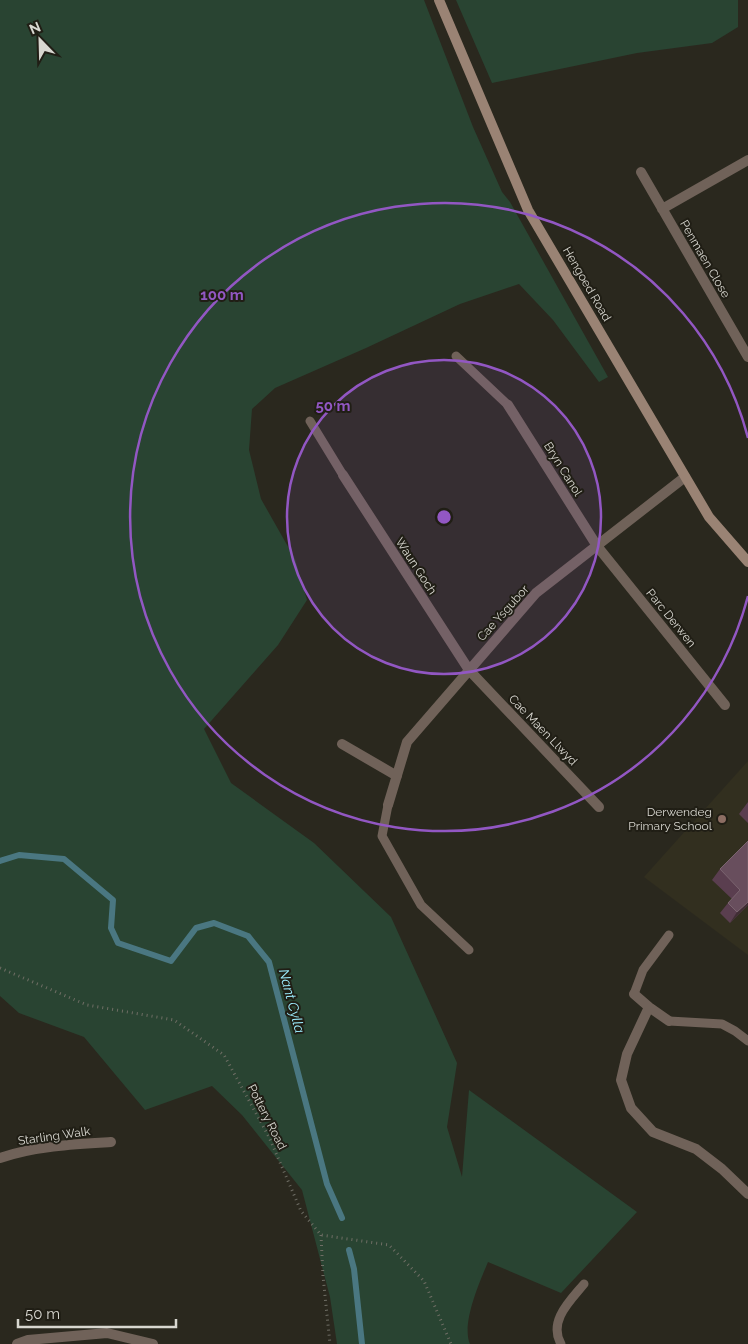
<svg xmlns="http://www.w3.org/2000/svg" width="748" height="1344" viewBox="0 0 748 1344" font-family="Raleway,sans-serif">
  <style>
    .built { fill: #322f1f }
    .green { fill: #294432 }
    .lines { fill: none; stroke-linecap: round; stroke-linejoin: round }
    .stream { stroke: #4a7781; stroke-width: 6 }
    .path { stroke: #6f6e65; stroke-width: 3; stroke-dasharray: 1 4; stroke-linecap: butt }
    .lane { stroke: #706259; stroke-width: 9 }
    .street { stroke: #706259; stroke-width: 10 }
    .secondary { stroke: #9a8374; stroke-width: 10 }
    .wall { fill: #5a3e4f }
    .shaded-wall { fill: #412e35 }
    .building { fill: #684e5d; stroke: #7a646f }
    .ring { fill: none; stroke: #9257c3; stroke-width: 2.5 }
    .education-dot { fill: #8d6e63; stroke: #201e15; stroke-width: 2 }
    .labels { text-anchor: middle; dominant-baseline: central; stroke-width: 4; stroke-linejoin: round; paint-order: stroke }
    .street-label { font-size: 12px; fill: #d8d7d0; stroke: #201e15 }
    .poi-label { font-size: 12px; fill: #d8d7d0; stroke: #201e15; text-anchor: end }
    .water-label { font-size: 14px; font-style: italic; fill: #9cecfe; stroke: #201e15 }
    .centre { fill: #9257c3; stroke: #201e15; stroke-width: 2.5 }
    .ring-label { font-size: 15px; text-anchor: middle; font-weight: bold; fill: #9257c3; stroke: #201e15; stroke-width: 4; stroke-linejoin: round; paint-order: stroke }
  </style>
  <rect width="100%" height="100%" fill="#2a281e"/>
  <path class="built" d="M748 761V955L644 877Z"/>
  <path class="green" d="M0 0H424L473 127 502 192 510 202 608 377 599 382 553 320 519 284 460 304 366 348 275 388 252 409 249 450 261 499 295 559 307 600 278 645 204 729 231 783 314 843 391 917 457 1063 447 1127 462 1177 469 1090 637 1212 561 1293 488 1262C480 1281 461 1324 470 1344H337L330 1297 302 1190 242 1115 212 1086 145 1110 84 1037 19 1013 0 996Z
    M456 0H738V27L712 43 637 53 492 83Z"/>
  <g class="lines">
    <path class="stream" d="M0 861 19 855 64 859 113 900 111 928 118 943 171 961 196 928 214 923 248 936 269 962 327 1184 342 1218
      M349 1250 354 1269 362 1344"/>
    <path class="path" d="M0 968 87 1005 174 1020 224 1055 269 1137 301 1211 321 1235 389 1245 424 1281 451 1344
      M321 1235 323 1276 330 1344"/>
    <path class="lane" d="M456 356 508 405
      M310 421 343 475
      M388 805 382 836 421 905 469 950
      M634 994 643 970 669 935
      M669 1021 722 1024 735 1031 748 1041
      M561 1344C548 1321 570 1301 584 1284"/>
    <path class="street" d="M641 172 748 357
      M662 209 748 160
      M508 405 597 546 725 705
      M343 475 469 670 599 807
      M342 744 397 776
      M388 805 407 742 536 593 685 477
      M634 994 649 1007 669 1021
      M649 1007 627 1054 621 1080 631 1108 653 1132 696 1149 722 1169 748 1194
      M0 1158C34 1146 75 1144 111 1142
      M17 1344 28 1340 107 1333 153 1344"/>
    <path class="secondary" d="M439 0 528 210 709 517 748 562"/>
  </g>
  <path class="wall" d="M748 802V823L739 814Z
    M748 841V905L730 923 720 913 728 903 732 899 712 880 720 869Z"/>
  <path class="shaded-wall" d="M748 902V905L730 923 737 912Z"/>
  <path class="building" d="M748 841V902L737 912 728 903 740 890 720 869Z"/>
  <circle cx="444" cy="517" r="157" fill="#9257c3" fill-opacity=".12"/>
  <g class="ring">
    <circle cx="444" cy="517" r="157"/>
    <path d="M748 596A314 314 0 1 1 748 438"/>
  </g>
  <circle class="education-dot" cx="722" cy="819" r="5"/>
  <g class="labels">
    <g class="street-label">
      <text transform="translate(705 259) rotate(60)">Penmaen Close</text>
      <text transform="translate(587 284) rotate(60)">Hengoed Road</text>
      <text transform="translate(563 469) rotate(58)">Bryn Canol</text>
      <text transform="translate(416 566) rotate(57)">Waun Goch</text>
      <text transform="translate(503 613) rotate(-48)">Cae Ysgubor</text>
      <text transform="translate(671 618) rotate(51)">Parc Derwen</text>
      <text transform="translate(543 730) rotate(46)">Cae Maen Llwyd</text>
      <text transform="translate(267 1117) rotate(63)">Pottery Road</text>
      <text transform="translate(54 1136) rotate(-8)">Starling Walk</text>
    </g>
    <g class="poi-label">
      <text x="712" y="812">Derwendeg<tspan x="712" dy="14">Primary School</tspan></text>
    </g>
    <g class="water-label">
      <text transform="translate(292 1001) rotate(75)">Nant Cylla</text>
    </g>
  </g>
  <circle cx="444" cy="517" r="8" class="centre"/>
  <g class="ring-label">
    <text x="222" y="300">100 m</text>
    <text x="333" y="411">50 m</text>
  </g>
  <g transform="translate(40 40) rotate(337)" stroke="#201e15" stroke-width="4" paint-order="stroke">
  <path d="M0-4L9 19L0 12L-9 19Z" fill="#d8d7d0"/>
  <text y="-8" font-size="14" font-weight="bold" text-anchor="middle" fill="#d8d7d0">N</text>
  </g>
  <path d="M18 1319v8h158v-8" fill="none" stroke="#d8d7d0" stroke-width="2.5"/>
  <text x="25" y="1319" font-size="15" fill="#d8d7d0" stroke="#201e15" stroke-width="4" paint-order="stroke">50 m</text>
</svg>
